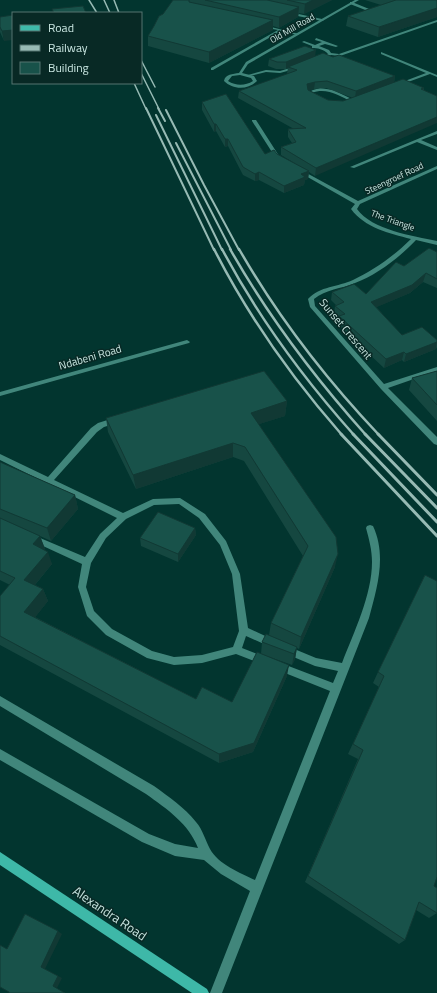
<svg xmlns="http://www.w3.org/2000/svg" width="437" height="993" viewBox="0 0 437 993" font-family="'Titillium Web',sans-serif">
  <style>
    .lines { fill: none; stroke-linecap: round; stroke-linejoin: round }
    .lane { fill: #41867b; fill-rule: evenodd }
    .street { fill: #41867b; fill-rule: evenodd }
    .secondary { fill: #3eb8a8; fill-rule: evenodd }
    .rail-far3 { stroke: #97bab4; stroke-width: 1.5 }
    .rail-far2 { stroke: #97bab4; stroke-width: 2 }
    .rail-far1 { stroke: #97bab4; stroke-width: 2.5 }
    .rail { stroke: #97bab4; stroke-width: 3 }
    .wall { fill: #154740; fill-rule: evenodd }
    .shaded-wall { fill: #113934 }
    .building { fill: #18524a; stroke: #113934 }
    .labels { text-anchor: middle; dominant-baseline: central; stroke-width: 3; stroke-linejoin: round; paint-order: stroke }
    .far-street-label { font-size: 9px; fill: #c9e6e1; stroke: #082925 }
    .street-label { font-size: 11px; fill: #c9e6e1; stroke: #082925 }
    .near-street-label { font-size: 13px; fill: #c9e6e1; stroke: #082925 }
  </style>
  <rect width="100%" height="100%" fill="#02352f"/>
  <g class="lines">
    <path class="lane" d="M350 2H352L374 11 367 13 368 11 350 4Z
      M289 12 322 19 324 20 322 21 288 14Z
      M437 20V22L340 56 331 55 320 60 319 58 328 54C324 49 317 48 312 48V46L302 42 304 41 315 45 322 42 315 40 316 38 338 46 336 47 325 44 319 46 329 50 331 53 339 54Z
      M263 25 299 34 297 35 281 31 213 70H211V68L278 30 262 27Z
      M297 66 298 68 280 73 266 72 250 76 248 75 266 70 280 71Z
      M117 417 120 418 121 420 120 422 104 427 97 432 54 480 123 513 153 499 180 498 205 514 226 541 240 574 248 628 276 641 278 644 276 647 273 648 246 636 242 648 267 658 269 661 267 664 264 665 236 654 202 663 174 665 147 658 106 635 87 616 78 587 82 564 30 540 29 538 30 536 33 535 85 557 100 534 117 518 0 460V454L48 477 91 428 98 423ZM179 504 199 518 220 545 232 574 239 631 233 647 202 655 174 657 152 651 112 629 94 611 86 587 91 563 106 538 126 519 154 505Z
      M370 525 373 526C387 556 377 588 369 618L222 993H210L250 891 221 874 204 860 175 856 142 842 0 760V749L149 834 175 844 198 848C189 824 167 809 146 794L0 706V696L154 786C169 797 184 807 196 822 203 830 205 840 210 849 218 864 240 873 255 880L330 691 275 669 273 666 275 663 278 662 333 683 338 671 315 666 284 653 282 650 284 647 287 646 316 658 342 663C354 632 372 595 372 562 372 550 369 539 366 528L367 526Z"/>
    <path class="street" d="M355 0H359L248 64 242 73 254 76 257 81C248 90 233 90 224 81 225 74 233 74 239 73L246 62ZM240 75 251 78 253 81C245 86 236 86 228 81L232 76Z
      M381 52 437 75V77L430 74 397 86V84L426 73 381 54Z
      M320 88 333 90 356 101 352 102C340 96 326 87 312 93L315 97 313 98 307 93 313 90Z
      M252 120H256L281 159V160H277L252 121Z
      M437 131V134L421 140 437 147V150L417 142 354 168 350 167Z
      M437 166V169L360 204 357 209C372 230 413 236 437 241V245L416 240C400 257 377 275 355 283 341 289 326 289 314 299L315 306 384 384 437 367V371L388 388 437 437V445L434 444 381 389 310 307 308 299C320 286 338 287 353 280 374 270 395 255 411 239 389 233 365 228 351 209L355 204 297 171 301 170 358 201Z
      M187 340 190 342 189 343 0 396V392Z"/>
    <path class="secondary" d="M0 852 207 989 209 993H192L0 865Z"/>
    <path class="rail-far3" d="M89 0 97 13
      M104 0 110 13
      M114 0 119 13
      M141 60 155 87
      M141 73 159 109
      M134 83 146 109"/>
    <path class="rail-far2" d="M146 108 214 250
      M158 108 165 121
      M166 110 204 185 239 250
      M156 115 222 250
      M176 143 231 250"/>
    <path class="rail-far1" d="M214 249C248 316 292 378 342 435
      M222 249C258 317 303 378 354 435
      M230 249C268 316 315 378 366 435
      M239 249C278 317 325 378 379 435"/>
    <path class="rail" d="M341 434 437 536
      M353 434 437 522
      M365 434 437 508
      M378 434 437 495"/>
  </g>
  <path class="wall" d="M174 0H332L304 14 299 13 298 17 279 28 273 26V30L209 63 148 46V36Z
    M365 0H437V17L378 37 346 26 348 16 381 5Z
    M0 17 4 41 0 32Z
    M316 56 333 57 395 76 394 83 424 88V91L315 176 309 172 308 179 305 180 304 185 284 193 259 180 255 181 243 175 228 146 225 147 216 131 214 132 202 110V102L265 154H277L296 164 281 155V147L292 143 288 137V129H294L238 98 239 91 288 74 287 73 288 68 286 69H276L268 66 269 59ZM326 88 353 98 343 101 328 100 309 90 314 89Z
    M437 252V288L423 282 410 293 376 307 402 335 437 340V347L436 349 404 362 402 360 384 368 337 324 338 318 334 314 335 306 336 305 331 300 332 292 366 294 404 266Z
    M437 371V421L409 390 412 378Z
    M287 401 285 416 259 424 335 567 299 649 297 648 295 659 292 665 261 654 262 642 269 635 271 623 303 556 244 461 233 457 136 489 108 432 106 418Z
    M0 462 75 495 78 509 51 541 40 536 45 549 44 550 52 564 35 585 43 589 48 601 35 617 196 699 232 702 287 676 253 752 219 763 0 645V596L10 585 0 580Z
    M195 528 196 535 178 562 141 546 140 538Z
    M425 575 434 886 437 913 429 918 416 910 405 940 399 944 305 882 358 759 348 754 379 687 373 683 378 672Z"/>
  <path class="shaded-wall" d="M313 0H332L304 14 305 4Z
    M299 7 298 17 279 28V17Z
    M437 8V17L378 37 379 27Z
    M273 20V30L209 63V52Z
    M13 30V40L4 41 2 31Z
    M316 50 315 57 288 67V68L286 69V62Z
    M395 76 394 83 355 98 356 91Z
    M315 82 314 89 307 91V84Z
    M437 117V123L315 176 316 168Z
    M214 124H216V131L214 132Z
    M225 139H228V146L225 147Z
    M309 171 308 179 305 180 304 185 284 193V186L301 174Z
    M259 172V180L255 181V174Z
    M426 273 423 282 410 293 370 310 371 302Z
    M437 342 436 349 404 362 406 354Z
    M404 352 402 360 384 368 386 359Z
    M287 401 285 416 250 427 251 413Z
    M233 443V457L136 489 133 475Z
    M75 495 78 509 51 541 47 528Z
    M195 528 196 535 178 562V554Z
    M40 536 45 549 38 557 33 544Z
    M48 552 52 564 29 592 24 580Z
    M338 554 335 567 299 649 301 637Z
    M43 589 48 601 30 624 24 612Z
    M297 647 295 659 292 665 294 654Z
    M289 665 287 676 253 752 219 763V754Z
    M58 931 62 934 45 969 62 978 57 988 66 993 53 986 41 967Z"/>
  <path class="building" d="M173 0H189V2L273 20 209 52 148 36 154 26 159 16 163 14Z
    M205 0H267L299 7 279 17Z
    M287 0H313L305 4Z
    M396 0H437V8L379 27 348 16Z
    M83 6 86 13H54L52 9Z
    M13 15V30L2 31 0 27V17Z
    M305 46 316 50 286 62H277L269 59Z
    M323 53 333 57 339 55 395 76 356 91 327 81 315 82 307 84 308 90 328 100 343 101 403 79 424 88 421 89 437 96V117L316 168 281 147 296 142 288 129 306 128 239 91 295 71 297 70 288 67Z
    M226 94 265 154 274 150 277 154 309 171 301 174 305 177 284 186 259 172 255 174 243 167 228 139H225L216 124H214L202 102Z
    M429 248 437 252V279L426 273 412 285 371 302 402 335 422 327 437 340V342L406 354 404 352 386 359 339 316 345 314 335 306 344 302 332 292 354 284 366 294 396 262 404 266Z
    M264 371 287 401 251 413 336 537 338 554 301 637 271 623 308 546 245 447 233 443 133 475 106 418Z
    M437 371V405L412 378Z
    M0 462 75 495 47 528 0 509Z
    M158 512 195 528 178 554 140 538Z
    M0 518 40 536 33 544 48 552 24 580 43 589 24 612 196 699 202 687 232 702 257 652 289 665 254 743 219 754 0 636V596L15 578 0 571Z
    M425 575 437 581V877L434 886 437 888V913L419 902 405 940 308 876 363 750 353 744 384 676 378 672Z
    M266 634 297 647 294 654 262 642Z
    M25 914 58 931 41 967 58 976 53 986 65 993H9V992L0 987V945L7 949Z"/>
  <g class="labels">
    <g class="far-street-label">
      <text transform="translate(292 28) rotate(-30)">Old Mill Road</text>
      <text transform="translate(394 178) rotate(-25)">Steengroef Road</text>
      <text transform="translate(393 220) rotate(20)">The Triangle</text>
    </g>
    <g class="street-label">
      <text transform="translate(346 329) rotate(50)">Sunset Crescent</text>
      <text transform="translate(90 357) rotate(-16)">Ndabeni Road</text>
    </g>
    <g class="near-street-label">
      <text transform="translate(110 913) rotate(34)">Alexandra Road</text>
    </g>
  </g>
  <rect x="12" y="12" width="130" height="72" fill="#082925" stroke="#557570"/>
  <rect x="20" y="25" width="20" height="6" fill="#3eb8a8" stroke="#557570"/>
  <text x="48" y="32" font-size="12" fill="#c9e6e1">Road</text>
  <rect x="20" y="45" width="20" height="6" fill="#97bab4" stroke="#557570"/>
  <text x="48" y="52" font-size="12" fill="#c9e6e1">Railway</text>
  <rect x="20" y="62" width="20" height="12" fill="#18524a" stroke="#557570"/>
  <text x="48" y="72" font-size="12" fill="#c9e6e1">Building</text>
</svg>
